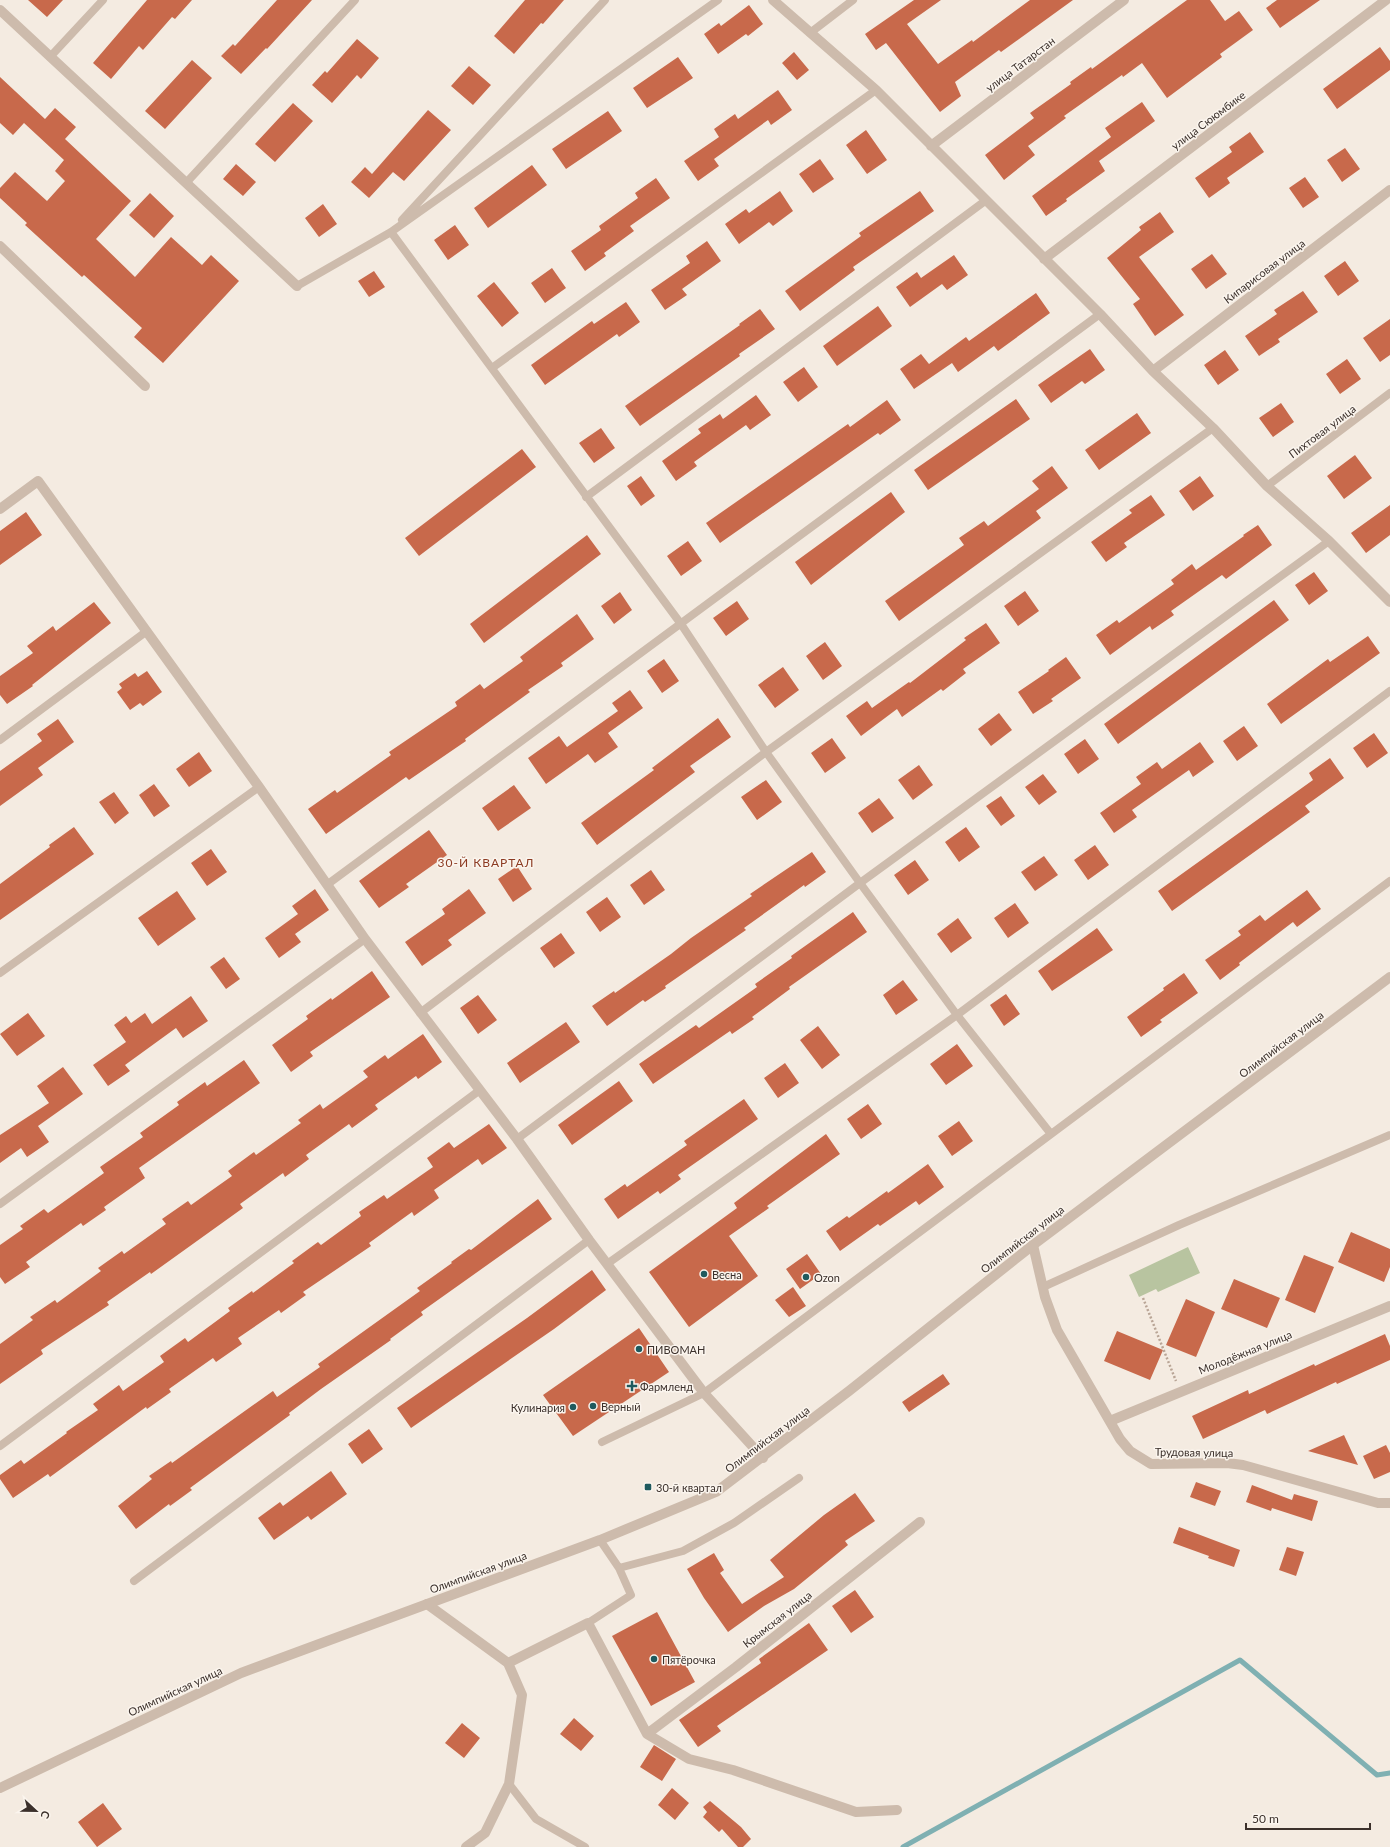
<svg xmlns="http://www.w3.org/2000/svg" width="1390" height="1847" viewBox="0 0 1390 1847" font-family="Lato,sans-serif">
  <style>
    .green { fill: #b8c4a0 }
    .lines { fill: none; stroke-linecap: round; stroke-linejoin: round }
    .stream { stroke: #7fb0b2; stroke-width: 5 }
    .building { fill: #c8694b }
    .path { stroke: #b9a596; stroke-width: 2.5; stroke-dasharray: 2 2; stroke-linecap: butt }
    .service { stroke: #cdbbac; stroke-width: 8 }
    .minor { stroke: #cdbbac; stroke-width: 10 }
    .tertiary { stroke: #cdbbac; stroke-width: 10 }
    .poi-dot { fill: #1f5a5e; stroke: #fbf5ee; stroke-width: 1.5 }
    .labels { text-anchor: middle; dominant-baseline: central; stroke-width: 3; stroke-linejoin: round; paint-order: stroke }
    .street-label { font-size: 11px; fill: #3b302b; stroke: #fbf5ee }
    .poi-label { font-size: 11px; fill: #3b302b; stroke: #fbf5ee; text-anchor: start }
    .neighbourhood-label { font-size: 12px; letter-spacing: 1px; fill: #8c3b22; stroke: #fbf5ee }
  </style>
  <rect width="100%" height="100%" fill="#f4ebe1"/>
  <path class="green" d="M1188 1247 1200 1273 1158 1292 1156 1289 1139 1297 1129 1275Z"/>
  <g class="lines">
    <path class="stream" d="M903 1847 1240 1660 1377 1775 1390 1773"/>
  </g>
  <path class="building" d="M28 0H63L47 17Z
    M147 0H192L175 19 172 17 143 50 139 46 111 79 93 63Z
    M277 0H312L267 49 266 48 241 74 221 56 233 44 235 46Z
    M525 0H564L543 24 541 23 514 54 494 36Z
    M914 0H941L907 24 938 64 972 40 973 42 1030 0H1073L1001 52 999 50 955 82 961 96 940 112 886 43 876 50 865 34Z
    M1187 0H1210L1225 21 1239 11 1253 30 1220 54 1222 57 1167 98 1142 63 1123 77 1122 75 1064 116 1066 118 1028 146 1035 155 1004 180 985 155 1034 118 1030 113 1071 84 1070 82 1091 67 1092 69Z
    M1277 0H1320L1280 28 1266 8Z
    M749 5 763 24 748 36 746 34 718 54 704 34 719 23 721 26Z
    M357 39 379 58 361 79 357 75 332 103 312 85 325 71 327 73Z
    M1380 47 1390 61V70L1337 109 1323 89Z
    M794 52 809 70 797 80 782 63Z
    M678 57 693 78 647 108 633 88Z
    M192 60 212 78 165 129 145 111Z
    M469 66 491 85 473 105 451 86Z
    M0 77 45 119 55 108 76 127 65 139 131 201 96 239 135 277 171 237 202 265 211 255 239 281 163 363 134 337 142 328 84 275 82 277 59 256 25 225 27 223 0 198V188L15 172 47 201 65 181 55 171 64 160 24 123 13 135 0 123Z
    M778 90 792 110 771 125 768 120 714 159 719 166 698 181 684 161 719 137 714 129 735 114 738 119Z
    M1142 102 1155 121 1099 161 1105 171 1066 199 1067 201 1046 216 1032 196 1111 137 1105 128Z
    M293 103 313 121 275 162 255 144Z
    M428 110 451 130 404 181 393 172 369 198 351 182 365 167 372 174Z
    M608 111 622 131 566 169 552 149Z
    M866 130 887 160 867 174 846 145Z
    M1250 132 1264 152 1227 178 1230 183 1209 198 1195 178 1232 152 1229 147Z
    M1345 148 1360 169 1342 182 1327 160Z
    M820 159 834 179 813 193 799 174Z
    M236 164 256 182 243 196 223 179Z
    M532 165 547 185 488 228 474 208Z
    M1305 177 1319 197 1303 208 1289 188Z
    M656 178 670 198 630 226 634 231 604 253 606 256 585 271 571 251 601 230 599 226 638 198 635 193Z
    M780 191 793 211 773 226 769 222 739 244 725 224 746 209 749 213Z
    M920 191 934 211 853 267 855 270 800 311 785 291 861 236 859 233Z
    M150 193 174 216 154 238 129 215Z
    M323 204 337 224 319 237 305 218Z
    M1160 212 1174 232 1139 257 1184 315 1155 336 1133 304 1140 299 1107 258 1141 230 1139 227Z
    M455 225 469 245 448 260 434 240Z
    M707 241 721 261 682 289 687 295 665 310 651 290 690 263 686 256Z
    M1212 254 1227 274 1206 289 1191 269Z
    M954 255 968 275 947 290 942 284 910 307 896 287 917 272 921 278Z
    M1345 261 1359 281 1338 296 1324 276Z
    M552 268 566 288 545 303 531 283Z
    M374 271 385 287 369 297 358 281Z
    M494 282 519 313 502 327 477 296Z
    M1303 291 1318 312 1278 339 1280 342 1259 356 1245 336 1277 314 1274 310Z
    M1036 293 1050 313 998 351 994 346 958 372 952 363 914 389 900 369 921 354 929 364 966 337 969 341Z
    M626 302 640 322 619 337 617 334 545 385 531 365 592 321 594 324Z
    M878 306 892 326 837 366 823 346Z
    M760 309 775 329 739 354 740 356 640 426 625 406 740 325 739 324Z
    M1390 319V355L1380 362 1363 338Z
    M1090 349 1105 370 1085 384 1082 381 1051 403 1038 385Z
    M1225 350 1239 370 1218 385 1204 365Z
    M1347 359 1361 379 1340 394 1326 374Z
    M804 367 818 387 798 402 783 382Z
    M756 395 771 415 750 430 746 425 694 462 697 466 676 481 662 461 701 433 698 429 720 414 723 419Z
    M1016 399 1030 419 928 490 914 470Z
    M887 400 901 420 880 435 878 433 720 543 706 523 848 424 850 427Z
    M1281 403 1294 422 1273 437 1259 418Z
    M1137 413 1151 433 1099 470 1085 450Z
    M601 428 615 448 594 463 579 443Z
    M522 449 536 467 419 556 405 538Z
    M1355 455 1372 478 1344 499 1327 476Z
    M1052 466 1068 488 1036 511 1041 518 899 621 885 601 964 545 959 538 984 521 988 526 1039 489 1032 481Z
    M641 476 655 496 641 506 627 486Z
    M1200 476 1214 496 1193 511 1179 491Z
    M891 492 905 512 811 585 795 562Z
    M1151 495 1165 515 1124 543 1127 547 1106 562 1091 542 1132 513 1129 510Z
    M1390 505V535L1366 553 1351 533Z
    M26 512 42 535 0 565V531Z
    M1258 525 1272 545 1226 579 1222 575 1171 611 1174 615 1152 630 1150 626 1110 655 1096 635 1117 620 1119 623 1174 584 1171 580 1192 564 1196 570 1244 536 1243 535Z
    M587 535 601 554 484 643 470 624Z
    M688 541 702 561 681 576 667 556Z
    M1314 572 1328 591 1309 605 1295 585Z
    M1025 591 1039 611 1018 626 1004 606Z
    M620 592 632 610 614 624 601 606Z
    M1274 600 1289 620 1118 744 1104 724Z
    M737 601 749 619 726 636 713 618Z
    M94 602 111 623 32 685 33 686 7 704 0 695V676L33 653 27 646 53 626 56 631Z
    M577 614 594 639 561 663 563 666 528 690 530 692 465 739 466 741 409 780 406 777 326 834 308 809 335 790 337 793 391 755 389 752 457 706 455 702 480 684 484 689 523 661 520 657Z
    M986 623 1000 643 963 669 966 673 943 691 941 689 902 717 897 709 861 736 846 716 867 701 872 708 909 682 910 683 966 640 964 638Z
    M1368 636 1380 653 1281 724 1267 704 1328 659 1330 662Z
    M825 642 842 666 823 680 806 656Z
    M1066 657 1081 678 1051 699 1053 701 1033 714 1018 692 1049 671 1048 670Z
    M664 659 679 681 662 693 647 671Z
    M783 667 799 690 775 708 758 685Z
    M147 671 162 692 143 706 140 703 130 710 117 692 122 688 119 684 135 673 138 677Z
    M630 690 643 708 608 733 618 747 595 763 588 754 546 784 528 758 559 736 567 747 618 711 612 703Z
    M999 713 1012 730 991 746 978 729Z
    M718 718 731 737 690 766 695 772 597 845 581 823 654 770 652 768Z
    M58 719 74 742 38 768 43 775 0 806V771L42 741 37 734Z
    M1244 726 1258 746 1237 761 1223 741Z
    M1374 733 1388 753 1367 768 1353 748Z
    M832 738 846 758 825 773 811 753Z
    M1085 739 1099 759 1078 774 1064 754Z
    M1200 742 1214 762 1193 777 1189 770 1132 810 1137 817 1114 833 1100 813 1141 784 1136 777 1157 762 1162 769Z
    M199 752 212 771 189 787 176 769Z
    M1330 758 1344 778 1305 806 1310 812 1172 911 1158 891 1313 780 1309 773Z
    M919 765 933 785 913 800 898 780Z
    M1043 774 1057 792 1039 805 1025 787Z
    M766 780 782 802 757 820 741 797Z
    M154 784 170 806 154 817 139 795Z
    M514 785 531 808 498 831 482 808Z
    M114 792 129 813 115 824 99 802Z
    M1001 796 1015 816 1001 826 986 806Z
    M879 798 894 818 872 833 858 813Z
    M74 827 94 854 0 920V884L50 847 49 845Z
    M966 827 980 847 959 862 945 842Z
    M429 830 447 855 406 884 409 887 379 908 359 881Z
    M1095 845 1109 865 1088 880 1074 860Z
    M211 849 227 872 207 886 191 863Z
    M812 852 826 872 805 887 804 885 744 928 746 930 665 986 666 988 645 1002 643 1000 607 1026 592 1006 614 991 615 993 671 954 691 938 752 896 750 894Z
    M1044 856 1058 875 1035 891 1021 872Z
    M915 860 929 880 908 895 894 875Z
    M517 866 532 889 513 902 498 879Z
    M651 870 665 890 644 905 630 885Z
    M315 889 329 910 295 934 301 942 279 958 265 938 298 914 292 906Z
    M469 889 486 913 448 940 452 945 422 966 405 942 445 914 442 909Z
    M1307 890 1321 909 1297 927 1293 922 1239 963 1240 965 1220 980 1205 960 1241 935 1238 931 1260 915 1265 921Z
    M177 891 196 919 158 946 138 918Z
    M607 897 621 917 600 932 586 912Z
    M1015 903 1029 923 1008 938 994 918Z
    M853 912 867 932 789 987 790 989 752 1017 754 1019 732 1034 730 1031 653 1084 639 1064 696 1025 699 1028 757 987 755 984 792 958 791 956Z
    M958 918 972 938 951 953 937 934Z
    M1097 928 1113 950 1052 991 1038 971Z
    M561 933 575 953 554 968 540 948Z
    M224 957 240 979 226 989 210 967Z
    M372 971 390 997 310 1052 313 1056 291 1072 272 1045 308 1019 306 1016 331 998 332 1000Z
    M1184 973 1198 993 1160 1020 1162 1022 1141 1037 1127 1017 1164 990 1163 988Z
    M903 980 918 1000 896 1015 883 995Z
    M1006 994 1020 1014 1004 1026 990 1005Z
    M478 995 497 1020 478 1034 460 1008Z
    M191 996 208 1021 183 1038 176 1028 125 1065 130 1071 108 1086 93 1065 126 1042 114 1025 126 1016 131 1023 145 1013 152 1024Z
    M28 1013 45 1036 17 1056 0 1034Z
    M566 1022 580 1042 520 1083 507 1063Z
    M818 1026 840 1055 822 1069 800 1040Z
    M423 1034 442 1062 418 1079 416 1076 375 1105 378 1109 352 1128 349 1124 306 1155 309 1159 285 1177 283 1173 240 1204 243 1208 151 1274 150 1272 107 1302 109 1305 41 1350 43 1354 0 1384V1344L33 1320 30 1317 55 1300 57 1303 101 1271 98 1268 122 1251 124 1254 166 1224 162 1219 188 1201 191 1205 232 1176 228 1171 254 1152 256 1155 301 1123 298 1120 320 1104 323 1109 368 1077 363 1071 385 1055 388 1059Z
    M957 1044 973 1066 946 1085 930 1064Z
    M244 1060 260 1083 139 1168 145 1178 104 1207 106 1210 83 1226 81 1223 26 1262 30 1267 5 1284 0 1277V1245L23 1229 20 1226 44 1209 48 1213 104 1173 100 1167 143 1137 140 1133 179 1105 177 1102 205 1082 207 1086Z
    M785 1063 799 1083 778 1098 764 1078Z
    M63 1067 83 1094 38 1126 49 1142 27 1157 21 1148 0 1163V1135L49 1103 37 1086Z
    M619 1081 633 1101 572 1145 558 1125Z
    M744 1099 758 1119 678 1175 681 1179 660 1194 658 1191 618 1219 604 1199 625 1184 627 1187 687 1145 684 1141Z
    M868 1104 882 1124 861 1139 847 1119Z
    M959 1121 973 1141 952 1156 938 1136Z
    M489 1124 507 1148 482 1165 478 1159 434 1190 439 1198 414 1216 412 1212 369 1243 371 1246 303 1292 306 1295 281 1313 279 1310 238 1338 242 1344 216 1362 213 1358 169 1389 171 1392 147 1409 146 1407 50 1477 48 1474 13 1498 0 1479V1475L21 1460 24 1464 67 1433 66 1432 98 1410 93 1404 119 1385 123 1391 164 1362 160 1356 185 1338 188 1342 230 1311 228 1308 252 1291 253 1293 294 1263 292 1261 318 1242 321 1245 361 1216 359 1212 384 1195 387 1199 433 1167 427 1158 449 1142 454 1148Z
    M826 1134 840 1154 767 1206 769 1208 729 1236 758 1276 689 1327 649 1272 737 1208 734 1203Z
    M928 1164 944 1187 919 1205 916 1201 880 1226 878 1224 840 1251 826 1231 847 1216 849 1218 887 1191 888 1193Z
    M538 1199 552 1219 421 1312 423 1315 390 1339 391 1340 321 1389 289 1413 290 1415 190 1488 192 1490 170 1506 169 1504 136 1529 118 1506 152 1479 149 1476 171 1461 172 1463 273 1391 277 1397 320 1367 318 1364 420 1291 417 1288 452 1263 451 1262 469 1249 471 1250Z
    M1351 1232 1390 1249V1267L1384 1282 1338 1262Z
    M807 1254 821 1274 800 1289 786 1269Z
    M1304 1255 1334 1267 1315 1313 1285 1300Z
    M592 1270 606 1290 554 1329 411 1428 397 1408 527 1318Z
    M1234 1279 1280 1298 1267 1328 1221 1309Z
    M793 1287 806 1306 789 1317 775 1300Z
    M1186 1299 1215 1312 1196 1357 1166 1345Z
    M639 1328 669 1372 573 1436 543 1395Z
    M1117 1331 1163 1350 1150 1380 1104 1361Z
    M1385 1334 1390 1346V1360L1337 1384 1336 1382 1267 1414 1265 1410 1203 1439 1192 1416 1248 1390 1249 1394 1314 1364 1315 1366Z
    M943 1374 950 1384 909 1412 902 1402Z
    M369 1429 383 1449 362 1464 348 1444Z
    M1344 1435 1358 1465 1308 1451Z
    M1386 1445 1390 1453V1472L1374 1479 1363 1456Z
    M331 1471 347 1494 311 1520 308 1516 274 1540 258 1518 280 1502 283 1506Z
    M1196 1482 1221 1491 1215 1506 1190 1497Z
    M1252 1485 1292 1500 1294 1494 1318 1501 1312 1521 1272 1508 1271 1511 1246 1502Z
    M855 1493 875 1521 845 1541 848 1545 794 1589 764 1606 728 1632 704 1598 687 1569 714 1553 724 1570 720 1573 742 1604 784 1577 770 1560 824 1515Z
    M1179 1527 1240 1550 1234 1567 1208 1558 1209 1556 1173 1543Z
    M1287 1547 1304 1552 1296 1576 1279 1570Z
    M855 1590 874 1617 851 1633 832 1606Z
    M657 1612 695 1682 651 1706 612 1636Z
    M809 1623 828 1650 717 1726 721 1731 698 1747 679 1720 761 1663 759 1659Z
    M574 1718 594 1736 581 1751 560 1734Z
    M462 1723 480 1738 464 1758 445 1743Z
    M654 1745 676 1759 662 1781 640 1767Z
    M672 1788 689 1803 675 1820 658 1805Z
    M710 1801 741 1827 751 1839 743 1847H738L722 1829 719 1832 703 1817 707 1812 703 1807Z
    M103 1803 122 1829 97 1847 78 1822Z"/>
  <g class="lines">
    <path class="path" d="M1143 1298 1176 1381"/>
    <path class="service" d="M810 33 853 0
      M50 57 103 0
      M186 183 355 0
      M402 220 605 0
      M391 232 681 624 766 752 860 883 957 1015 1051 1134
      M297 286 391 232 718 0
      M492 368 876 90
      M1267 486 1390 393
      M586 497 985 201
      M0 740 147 631
      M328 884 1100 314
      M0 973 259 787
      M420 1013 766 752 1213 428
      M517 1139 860 883 1329 541
      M0 1204 365 939
      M607 1264 957 1015 1390 691
      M1043 1287 1179 1225 1390 1135
      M602 1442 704 1393 1390 881
      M0 1446 480 1090
      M619 1568 683 1551 734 1523 799 1478
      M134 1581 589 1240
      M588 1623 631 1595 619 1568 600 1540
      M509 1784 536 1819 585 1847"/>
    <path class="minor" d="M773 0 876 90 1100 314 1153 371 1213 428 1267 486 1329 541 1390 602
      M0 10 297 286
      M931 146 1124 0
      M0 246 145 386
      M1044 259 1386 0
      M1153 371 1390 190
      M0 509 38 481 259 787 365 939 517 1139 589 1240 704 1393 763 1458
      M1033 1245 1045 1297 1057 1330 1120 1439 1130 1451 1151 1464 1227 1463 1243 1465 1378 1503H1390
      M1110 1421 1390 1306
      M427 1604 508 1663 522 1695 509 1784 485 1833 466 1847
      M508 1663 588 1623 647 1734 689 1759 733 1770 856 1812 897 1810
      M647 1734 736 1667 920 1522"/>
    <path class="tertiary" d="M0 1788 241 1673 600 1540 716 1492 849 1391 1033 1245 1390 977"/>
  </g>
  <g class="poi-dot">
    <circle cx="704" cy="1274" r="4"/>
    <circle cx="806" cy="1277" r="4"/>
    <circle cx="639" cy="1349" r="4"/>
    <path d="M630 1380h4v4h4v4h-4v4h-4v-4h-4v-4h4z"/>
    <circle cx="593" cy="1406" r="4"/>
    <circle cx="573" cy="1407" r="4"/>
    <rect x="644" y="1483" width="8" height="8" rx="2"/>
    <circle cx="654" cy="1659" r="4"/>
  </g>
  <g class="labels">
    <g class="street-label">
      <text transform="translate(1020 64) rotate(-37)">улица Татарстан</text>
      <text transform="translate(1208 120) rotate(-37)">улица Сююмбике</text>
      <text transform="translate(1264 271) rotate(-37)">Кипарисовая улица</text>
      <text transform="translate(1322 431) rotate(-37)">Пихтовая улица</text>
      <text transform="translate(1281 1044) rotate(-37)">Олимпийская улица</text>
      <text transform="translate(1022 1239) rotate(-38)">Олимпийская улица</text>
      <text transform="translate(1245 1352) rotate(-22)">Молодёжная улица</text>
      <text transform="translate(767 1439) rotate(-37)">Олимпийская улица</text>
      <text transform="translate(1194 1452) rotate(1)">Трудовая улица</text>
      <text transform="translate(478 1572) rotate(-20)">Олимпийская улица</text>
      <text transform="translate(777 1619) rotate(-38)">Крымская улица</text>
      <text transform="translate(175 1691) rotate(-25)">Олимпийская улица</text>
    </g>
    <g class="poi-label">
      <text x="712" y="1274">Весна</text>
      <text x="814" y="1277">Ozon</text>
      <text x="647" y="1349">ПИВОМАН</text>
      <text x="640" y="1386">Фармленд</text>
      <text x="601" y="1406">Верный</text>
      <text x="565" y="1407" text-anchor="end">Кулинария</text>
      <text x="656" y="1487">30-й квартал</text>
      <text x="662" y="1659">Пятёрочка</text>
    </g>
    <g class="neighbourhood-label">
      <text x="486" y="862">30-Й КВАРТАЛ</text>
    </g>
  </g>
  <g transform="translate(36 1811) rotate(112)" stroke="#fbf5ee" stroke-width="3" paint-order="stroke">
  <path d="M0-3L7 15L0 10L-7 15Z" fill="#3b302b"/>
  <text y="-6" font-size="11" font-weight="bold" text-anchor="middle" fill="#3b302b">С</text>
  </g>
  <path d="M1246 1823v6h124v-6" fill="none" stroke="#3b302b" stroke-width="2"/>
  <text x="1252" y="1823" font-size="12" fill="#3b302b" stroke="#fbf5ee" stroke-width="3" paint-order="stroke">50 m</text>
</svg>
